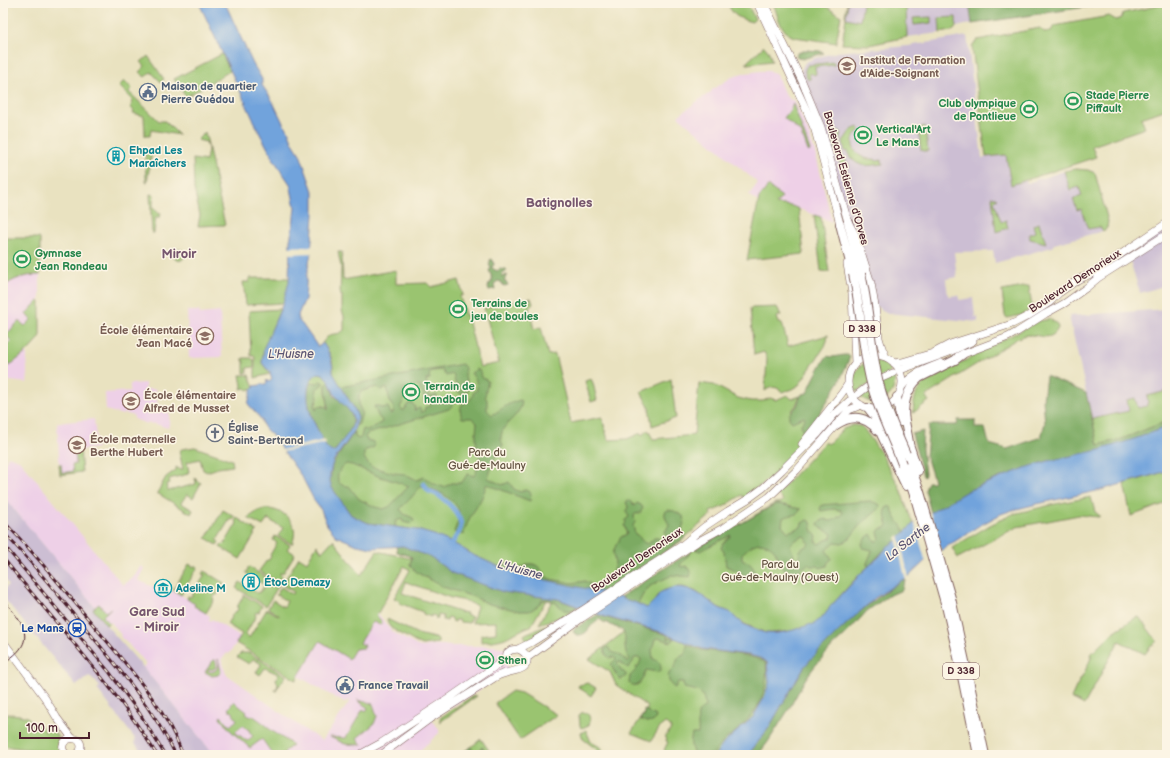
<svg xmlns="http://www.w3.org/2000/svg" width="1170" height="758" viewBox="0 0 1170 758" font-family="'Balsamiq Sans',sans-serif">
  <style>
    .built { fill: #eed0e7 }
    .industrial { fill: #ccbed3 }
    .green { fill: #9ac470; stroke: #72724e; fill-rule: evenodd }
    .forest { fill: #7baa62; stroke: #626446; fill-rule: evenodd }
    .water { fill: #71a3dc; stroke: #5e6184; fill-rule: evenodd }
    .pier { fill: #e9e2c0 }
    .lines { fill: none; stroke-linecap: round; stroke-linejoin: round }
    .canal { stroke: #71a3dc; stroke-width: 5 }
    .primary-tunnel { stroke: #c9bba2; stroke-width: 7; stroke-dasharray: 7 3.5; stroke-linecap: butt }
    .secondary-casing { stroke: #82635f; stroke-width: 8 }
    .primary-casing { stroke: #82635f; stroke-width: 8 }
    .trunk-casing { stroke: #82635f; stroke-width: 10 }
    .secondary { stroke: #fff; stroke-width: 7 }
    .primary { stroke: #fff; stroke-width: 7 }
    .trunk { stroke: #fff; stroke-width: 8 }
    .tram { stroke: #4a1f2b; stroke-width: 1 }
    .rail-casing { stroke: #4a1f2b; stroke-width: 3 }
    .rail { stroke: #fcf5e5; stroke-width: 1.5; stroke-dasharray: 4.5; stroke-linecap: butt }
    .trunk-bridge-casing { stroke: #82635f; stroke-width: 10; stroke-linecap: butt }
    .trunk-bridge { stroke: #fff; stroke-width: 8 }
    .labels { text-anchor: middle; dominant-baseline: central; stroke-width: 3; stroke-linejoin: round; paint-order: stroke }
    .shield { fill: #fcf5e5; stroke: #7f5f63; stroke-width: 1 }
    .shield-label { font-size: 10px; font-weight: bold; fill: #4a1f2b }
    .education-label { font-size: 11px; font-weight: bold; fill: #785e54; stroke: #fcf5e5; text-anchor: start }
    .service-label { font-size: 11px; font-weight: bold; fill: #4e5e75; stroke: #fcf5e5; text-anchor: start }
    .leisure-label { font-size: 11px; font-weight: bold; fill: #27864d; stroke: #fcf5e5; text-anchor: start }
    .culture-label { font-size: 11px; font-weight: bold; fill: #0d838f; stroke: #fcf5e5; text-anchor: start }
    .street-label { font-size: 11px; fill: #4a1f2b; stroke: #fcf5e5 }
    .worship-label { font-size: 11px; font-weight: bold; fill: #5b616d; stroke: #fcf5e5; text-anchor: start }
    .park-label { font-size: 11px; fill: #625140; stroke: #fcf5e5 }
    .transit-label { font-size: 11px; font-weight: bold; fill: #164399; stroke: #fcf5e5; text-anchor: end }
    .water-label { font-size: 12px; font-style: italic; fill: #5a5472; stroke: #fcf5e5 }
    .quarter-label { font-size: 13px; font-weight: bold; fill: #76566e; stroke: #fcf5e5 }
  </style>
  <rect width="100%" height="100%" fill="#fcf5e5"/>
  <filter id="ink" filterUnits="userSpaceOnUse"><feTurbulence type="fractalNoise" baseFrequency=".025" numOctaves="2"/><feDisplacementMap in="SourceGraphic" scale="8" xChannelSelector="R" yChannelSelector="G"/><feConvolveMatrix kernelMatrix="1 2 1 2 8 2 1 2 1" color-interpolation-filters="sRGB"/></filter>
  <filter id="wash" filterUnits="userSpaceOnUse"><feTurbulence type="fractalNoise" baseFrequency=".012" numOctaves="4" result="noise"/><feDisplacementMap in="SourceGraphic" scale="16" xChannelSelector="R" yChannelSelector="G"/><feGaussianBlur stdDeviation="0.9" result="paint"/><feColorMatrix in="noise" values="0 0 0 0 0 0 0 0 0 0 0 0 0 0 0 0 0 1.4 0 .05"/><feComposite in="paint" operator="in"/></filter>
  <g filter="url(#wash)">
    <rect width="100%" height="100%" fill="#e9e2c0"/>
    <path class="built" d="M760 71H769L775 73 778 78 784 93 787 97 791 100 792 99 796 104 808 131 817 159 832 222 792 206 758 202 749 195 758 183 678 116 699 100 710 93 713 89 732 77 746 73Z
      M29 275H40V338L27 352V374H28L27 383 10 381 3 379V287L18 278Z
      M187 311H199L200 314 220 312 222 357 189 358Z
      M145 383V389H156L158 409 169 410V424L168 428 153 423 152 424 149 423 148 424 134 419V416L124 413 123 415 106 410 105 393 130 391V384Z
      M94 419 97 448 80 450 82 472 60 475 57 423Z
      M8 456 19 460 21 462 123 585 133 578 141 566 144 568 138 580 170 595 173 590 195 604 194 606 210 616 209 620 210 621 212 619 240 637 229 654 227 653 223 658 221 659 226 674 307 731 322 741 351 700 344 702 341 701 298 676 320 641 349 659 372 623 374 622 380 625 376 615 377 614 381 617 387 626 393 632 417 646 423 647 433 645H443L450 646H494L501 647 509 651 505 659 506 663 509 668 512 670 431 719 439 729V733L415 755H214L143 667 146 664 140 656 139 657 124 639 123 640 120 636 121 635 111 622 106 625 93 609 95 607 3 496V464L6 461Z"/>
    <path class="industrial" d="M848 3H1103L1086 7 965 25 957 27 953 30 940 33 907 37 869 45 842 44Z
      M967 36 982 158 1006 155 1011 185 1026 180 1027 183 1068 170 1075 169 1092 171 1095 173 1108 221V225L1107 228 1103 231 1054 244 1052 247 995 263 993 251 954 252 957 277 946 279 948 296 959 295V300L973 298 975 317H978V322L888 313 875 306 800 73 804 64 806 62 815 58 837 52 908 46Z
      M1167 229V285L1140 293 1131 264 1127 256Z
      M1167 309V421L1130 411 1092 419 1069 316Z
      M3 496 95 607 93 609 106 625 143 667 214 755H144L134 742 136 740 97 689 100 687 95 681H94L89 676 76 686 3 597V590L9 585 3 577Z"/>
    <path class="green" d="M728 3H747L755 19 752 22C740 19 731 15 728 3Z
      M773 3H821L841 16 836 43 794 37C780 32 778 15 773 3Z
      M847 3H848L846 18 860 21 863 3H909L906 4 907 37 869 45 842 44 846 18 845 15Z
      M1162 3H1167V87L1166 88 1167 92V109L1141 118 1145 128 1092 146 1096 157 1011 185 1006 155 986 157 972 47 977 40 1040 28 1044 32 1051 31 1054 26 1109 16 1116 20 1121 18 1123 13 1148 8Z
      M931 17V23L914 25 913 18Z
      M956 17C957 33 955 30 940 33L939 18Z
      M764 46 769 52 772 61 747 64V62Z
      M222 54 230 71 186 97 174 79Z
      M148 56 164 79 161 82 151 72 145 77 139 72 145 66 141 62Z
      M834 62V65L815 67 816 74 814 75 811 73 809 76 811 78 808 80C805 74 803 70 808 65Z
      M124 81 132 88 129 92 159 121H165L179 135 151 130 150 136H145L144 116 133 113 134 111 131 108 132 99 119 86Z
      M793 104 810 150 809 152 808 151 804 140 802 137 803 134 784 118 790 110Z
      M925 126 928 151H924L921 150 918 128Z
      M858 127 860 130C844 143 857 161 875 159L876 161 882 160 883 164C867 166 855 169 848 151L845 152 843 141 851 130Z
      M838 130 841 132C838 146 839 154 849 165V167L846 169 841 167 832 138V135Z
      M205 132 207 140 225 225 198 226 200 215 194 189 193 159 206 161 208 149 206 142 197 140Z
      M145 151 152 152 147 182H146Z
      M1075 169 1088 170 1095 173 1108 221 1107 228 1103 231 1100 227 1088 229 1081 209 1077 210 1073 199 1082 196 1079 187 1070 190 1064 171Z
      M768 186 782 197 776 204 792 206 799 209 804 254 747 260 759 198Z
      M150 194 154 195 153 202V209H155L158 213 161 214 160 217H156L154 233H152Z
      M992 197H996L998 199 994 201 1001 222 1006 220 1008 228 996 232Z
      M814 215 821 217 829 272 821 271Z
      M1039 223 1046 243 1030 239 1029 234 1035 232 1033 225Z
      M3 238H38L40 239V275C26 275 14 278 3 287Z
      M173.5 255a5.5 5.5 0 1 1 11 0a5.5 5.5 0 1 1-11 0Z
      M338 252H342L343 280 396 270V284L427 283 431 287 459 280 463 295 460 296 465 315H467L480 367 499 363 484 308 531 298 533 304 529 308 534 329 541 327 548 355 555 354 571 423 602 417 608 440 627 439 641 433 642 435 648 430 653 439 694 435 699 383 714 385 738 398 751 401H763L770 398 776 400 787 395 792 399 800 396C796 403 798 405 791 411L799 419 804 417 805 419 804 421 807 432C790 461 771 479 744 498L742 495 725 506 710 512 711 515 680 542 603 593 500 567 475 556 455 544 434 535 417 530 368 523 332 488 341 451 353 433 358 418 333 373C334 362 330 350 322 343L329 335H330C335 333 339 335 344 330V316L342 311V295H340L341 267Z
      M249 278H290L287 291 283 303 246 305 243 282H249Z
      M1029 286 1032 308 1022 315 1007 318 1005 316 1002 291Z
      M38 301 40 302V338L27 352 9 366 3 362V347H4L11 341 6 335 19 321 25 326 31 320 26 314Z
      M777 307 781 315 777 317 779 323H782L788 346 828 335 827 341 825 346 799 385 790 390 782 392C777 386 771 386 765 391L767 358 764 352 754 355 750 308Z
      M280 309 264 348 262 363 270 374 255 378V357L253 356H251L249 311Z
      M1050 319 1054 322 1057 323 1058 328C1052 341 1043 336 1031 335 1027 335 1022 336 1018 338L929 394 926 397 929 401 913 413C914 401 914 391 925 383L993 345 1039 321Z
      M243 358H251L254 360V367L247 368V373H244V361H243Z
      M878 361 885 364 892 371 856 392C852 383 853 371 862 365 866 362 873 362 878 361Z
      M319 373 323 374 329 381 326 385C325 394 329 402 328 410L325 406H318L316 410 315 407 318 398 316 390 317 388 322 385 310 382 314 375Z
      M240 375H249L254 388 247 390 245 388 241 389 242 386Z
      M894 375C899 397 876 410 859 396L877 383Z
      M591 379 593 383 597 400 591 402 585 381Z
      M671 379 676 418 652 426 649 407 641 392Z
      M1167 391V421L1122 439 1098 445 1092 419 1129 411 1127 400 1135 398 1138 408 1147 406V403H1148L1147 396Z
      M853 425 861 426 864 429 881 453 899 486 913 524 857 577 829 608V609L822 618 812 626 791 631 771 633H766L747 625 739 621 729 612 718 607 695 591 683 587H675L659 593 655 600 647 608 621 597 699 546 739 525 775 503 782 502 783 500 777 494 825 442 828 444 843 429Z
      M195 447 232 460 233 466 218 468 207 472 203 470 200 459 187 462 189 472 187 473 188 474 169 479 170 483 166 484 168 491 196 484 195 478H196L197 481 201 483 193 498 187 494 181 503 193 510 191 514 157 493 166 477 176 470V467L181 470 183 469 179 451 182 449Z
      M75 450H80L82 472 60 475 59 464H61L62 473 73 471 72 465 76 464Z
      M1167 471V503L1131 516 1124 484Z
      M1091 497 1095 512 1099 515V517L1079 515 1017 527 958 558 952 548 990 525 1013 514 1055 504Z
      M264 509C284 508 301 524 292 544L278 536 283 528 268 519 263 526 248 518 258 511Z
      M223 510 235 517 233 520 230 519 217 540 219 542 217 545 206 538Z
      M237 518 257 531 240 559 220 547 222 544 224 545 237 523 235 521Z
      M275 536 290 545 287 549 295 554 283 573H280L281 577 277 582 259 571 267 560H269L271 556 270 555 277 543 273 540Z
      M333 540 361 575 377 551 409 558 412 557 410 564 418 573 435 583 474 597 489 604 542 600H546L531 626C524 628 518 632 511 635 502 641 491 641 481 642V635L496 633V622L472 623 477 606 466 601 451 598 406 582 402 593 462 613V612L467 613 466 615 472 617 469 623 460 622 459 620H455V622L452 621V618L448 617 447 621 443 620V616L438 615V619H435L436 616 431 615V617L423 614V612L399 603 400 601 394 598 410 570 404 566 378 613 376 615 382 622 380 625 374 622 372 623 360 643 365 646 364 648 355 649 349 659 320 641 296 680 236 643 242 634 227 624 234 612H236L238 609 237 607 244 595 262 606 259 612 255 613 256 616 245 635 249 638 267 609 279 616V615L268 608 273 600 284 607 287 601 276 595 281 587 292 594 294 592 282 585 299 557 307 562 317 545 322 552Z
      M189 564 194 567 195 565 198 567 181 595 173 590Z
      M249 567 279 585 266 606 236 588 240 582 257 593 260 592 264 586 263 584 246 573Z
      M204 571 224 583 217 595H215L213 598 214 600 206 613 194 606 195 604 187 599 188 596 191 597 205 575 202 574Z
      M552 601 570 611 576 608 577 609 570 614 539 624Z
      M99 604 106 612 111 608 103 616 109 623 106 625 93 609Z
      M1139 617 1157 641 1153 645 1151 646 1145 654 1119 641 1084 705 1071 698 1076 687 1084 673 1092 656 1091 654 1112 633 1135 618Z
      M387 619 418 634 438 639V643L422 645 415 642 391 628 388 624Z
      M560 621 527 641 524 635 527 633Z
      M633 625 665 633 672 637 703 649 749 655 760 658 767 662 769 683 764 698 757 710 753 717 724 744 715 755H670L664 750 668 742 666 741 667 739 665 737 671 729C670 725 669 724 665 723L660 727 651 741 631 733 648 707 616 685 610 672 589 659Z
      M241 653H249L286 676 276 690V692L275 691 278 685 276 679 278 676V674L265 668 260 675 256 672 261 665 260 663 253 659 249 664 237 657Z
      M214 659 216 662C217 667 214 671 209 669L208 671 211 672 215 671 219 665 218 659 221 672 218 675 212 676 205 672Z
      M588 683 596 688 591 696 578 687 579 685Z
      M512 691 521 693 557 715 520 740 495 703Z
      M474 695 477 696 440 722V718Z
      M357 700 373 704 377 716 374 724 357 738 362 745 345 744 330 737 346 738 363 709 366 711 368 708Z
      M234 701 238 705 247 712 246 714 251 717 252 715 266 725 268 728 293 745 284 752 285 755H273L262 739 250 748 231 731 220 718 221 716 230 726 237 720 233 714 234 713 228 709ZM243 725 247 729H249V731L253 736 247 741 235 732Z
      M583 712C590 713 591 719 589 725L582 728 580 726 579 715Z
      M3 713 19 715 28 717 34 727 39 723 45 732 51 728 58 737 59 753 58 755H50L51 752 3 746Z
      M586 730 591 742 602 748V752L610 755H604L583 739 581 733Z
      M481 739 492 755H484L482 747 481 748 479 753 475 754 471 747Z"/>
    <path class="forest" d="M969 3H1103L1086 7 972 24Z
      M807 50 820 51 824 53 802 59 796 56 797 53Z
      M491 259 493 260 494 265 492 266 493 269 498 271 500 268 502 270 504 268 507 270 506 272H503L502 275V277L507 275 508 276H506V278L504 281 507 283 508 285 504 286 501 282 498 281 494 284 495 290H494L493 289 489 290 488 288 489 284 491 283V281H493L489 270 491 269 489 264 490 263V260Z
      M844 355H848L850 357 839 382 810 429 807 432 804 433 802 430 801 424 805 419 804 417 792 422C784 414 793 412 797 406 799 402 799 398 802 394L807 393C813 380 819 367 827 356L832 357Z
      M462 364 465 368C463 377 469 384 467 393L463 395 457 391 453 374 446 376 442 370 432 371 429 375 430 379 426 380 430 397 437 395 436 399 437 402C442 400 448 397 453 400L454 404 449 409 367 434 365 437 367 440 373 442 375 445 373 448 366 450 364 453V457L366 461 372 467 394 473 405 474 417 480 424 477 434 484 444 487 452 483H460L463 481 466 476 468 474 474 476 480 463V459L476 441V433L477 423 472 418H462C460 413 460 409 462 404 467 401 474 400 473 393L477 390 476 380 471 373 478 369 480 371 481 377 488 381 485 396 487 400V410L492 415C502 409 509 402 521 400L522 402C520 418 502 422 501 437 501 440 502 443 503 446L497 452 488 478 502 485 509 482 514 489 520 492 525 490 529 491 531 494 530 501 489 485H486C483 498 479 503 472 514 468 520 466 528 463 535L454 532C456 526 459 520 459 514 459 509 457 506 454 503 444 493 434 489 421 486L411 498 400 509 404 514 413 518 414 521 411 524 403 522 402 519 396 521 395 527 368 523 351 515 332 488 330 481 332 465 354 432H355V437L359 439 361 437 363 429H365L367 431 382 422V421L378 416 374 406H379L381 408 388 407 391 414 393 413 394 408 390 403 387 388 381 390 377 387 362 391 359 395V406L362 412 359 424 355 426 358 418 355 410 340 387ZM417 386H419L420 390 423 393 425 401 431 402V405L428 407H425L424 411 423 412H421L420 408 414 410 415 407 412 403 408 404 404 410H402L400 407C405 401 404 396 403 389ZM346 464 352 465 378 476 409 486 389 507 383 509 375 507 359 499 349 486C347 486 344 486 342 485 333 479 340 468 346 464Z
      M1046 376 1086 393 1098 445 1122 439 1167 421V427L1127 442 1089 453 1048 461 1001 477 967 491 931 513 925 490 928 482H933L934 481 926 456 929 425H957L958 420H975V428H985L989 444 1007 449 1041 437 1045 423 1043 400Z
      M320 381 323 382V384C315 390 316 388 318 398L315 405 316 410 318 406 327 407 328 410C329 401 325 393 326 385L329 381 334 396C338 398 341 401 344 404 357 418 355 426 343 440 339 444 338 449 333 452L327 450C319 431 301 403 310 382L318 383Z
      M923 431 922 449 925 474 924 477 923 476 912 434Z
      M629 500 632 502 634 506 637 503 641 505 643 508 640 513 635 514 634 516 635 523 633 525 635 534C641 536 641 543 648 544L654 538H658L663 542 668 540 665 532 669 525C667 520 664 517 665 512L668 510 674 511 683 516 684 522 682 530 686 537 603 593 527 576 500 567C507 560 512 567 520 568 523 567 526 565 529 564 540 562 542 575 550 579L573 583 585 581 592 585 595 586 604 584 611 576 615 564 613 553 616 545 621 537 627 534 624 525 626 523 625 520 629 517 626 511 628 507 626 502Z
      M870 501 879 504 880 506 879 509 859 526 850 538 842 543 835 542 826 550 832 559 828 562 827 566 820 568 818 566H811L808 564 796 573 786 571C778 564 780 563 777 555 775 550 772 547 768 545 757 540 750 546 742 554V559C750 563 756 567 754 577L752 578 726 566 724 552 721 548C723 540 728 541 731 535L700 551 695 549 776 504C785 504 792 508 801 509 797 517 790 514 783 518L782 525 788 532 801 527 802 523 807 520 811 522C812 528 812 532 817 536L816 542 819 544 826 540 830 539 832 534C825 529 823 532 818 524L819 522 825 519C830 523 835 520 838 517L841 516 843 512C838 507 828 510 821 511L820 509 822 505ZM804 536H805L807 538 806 541 809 542 808 545C802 549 799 548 799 557L795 558 790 545 795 540Z
      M890 506C893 510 893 514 896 518 899 524 902 525 905 532L896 541 888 546 869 566 867 565V563L872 551V550L863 548 862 543 866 538 871 534 875 541H877L880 538 878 533C879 528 882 528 886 528L888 525C885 519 885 515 886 508Z
      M396 546H403L432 558 452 573 503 592 558 599 578 607C560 616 563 605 552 601 549 600 545 600 542 600L539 605 530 611H519L489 604 474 597 443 587 418 573 411 567 410 564 412 557 397 552Z
      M692 551 680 565 681 567 686 566 688 568 691 573 690 577 672 575C666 579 660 580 654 584 646 588 641 597 638 605 633 601 625 601 621 597L633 589H635L637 586Z
      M904 579 906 580 903 585 902 590 888 596 867 611 849 631 833 646 815 666 806 678 789 709 768 742 758 755H748L768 729 804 667C827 640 854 615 883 594 890 589 897 583 904 579Z
      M597 615 665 634 668 636 667 638 669 639 670 637 674 639V640L671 642 658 638 655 639 652 650 653 659C660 661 661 663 661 671L657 672 646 670C643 677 640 691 629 683L630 676 636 670V667H638L641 660 640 658H634L633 662 628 668 619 662 617 663 621 670 626 674V676L622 679H619L614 671 611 664 616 659 614 657 610 658 606 655 604 649 608 647 612 652 618 654 628 662 630 659C627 656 625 651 625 647 624 642 626 638 624 633 621 627 613 628 608 623H605L599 619C597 621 595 622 593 624 588 629 586 636 577 635L574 633 573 630C581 624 589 620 597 615Z
      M687 645C693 646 696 649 702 650 718 652 753 654 766 663 769 697 756 713 732 735 729 737 726 738 724 741 720 745 716 750 712 755H695C690 749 690 741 692 734H698C699 727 696 718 699 712 701 710 703 708 705 707 704 690 698 691 684 688L683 682H678L675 688C670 686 666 677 670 672 671 670 674 669 674 667 676 664 677 661 678 658L685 654Z
      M644 710 648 711 649 713 655 715 656 717 654 721C650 724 645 722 640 719L642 716H644Z
      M471 747 475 754 479 753 481 748 483 747 484 750V755H466L463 752Z"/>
    <path class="water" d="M199 3H225L253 64 262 79V85L272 100 284 125 287 128 293 143 300 154 314 194V215L311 253 308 268V272L307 273 305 299 298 315 299 321 302 324 318 347 323 343C329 352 333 361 333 373L355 410 358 418 353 433 334 460 332 465 330 474V481L332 488 351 515 368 523 417 530 434 535 455 544 475 556 500 567 527 576 620 596 623 599 634 602 647 608C650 605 653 602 656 599 658 596 658 594 661 592 684 580 698 593 716 606 720 609 725 610 730 612 733 615 735 618 739 621 746 626 758 631 766 633 779 635 799 629 811 624L812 625 822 618 829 609V608L857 578V577L879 557 888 546 896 541 915 522 967 491 1025 468 1048 461 1099 450 1137 438 1167 427V471L1101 490 1037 504 1013 510 1001 514 977 527 943 549 925 561 905 580H902L875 598 840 630 812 658 804 667 768 729 748 755H715L724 743 753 717 757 710 764 698 769 683 767 662 760 658 749 655 703 649 672 637 665 633 606 617 558 599 503 592 452 573 432 558 403 546 372 548 357 545 336 536 327 525 321 510 315 502 302 477 271 434C267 431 262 426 262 421L257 414 248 404 252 388H254V386L260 385 262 384V385L267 383 266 381 267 380 268 382 272 380 270 374V371L267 369 262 363 264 347 283 303 289 282 290 240 293 226 295 207 290 184 274 160 260 134ZM319 373 323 374C325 376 327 379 329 381 331 385 332 389 334 393 348 413 364 415 343 440 339 444 338 450 333 452 326 450 325 444 322 438 318 431 314 423 311 415 307 402 304 379 319 373Z"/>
    <path class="pier" d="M313 246V253L288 254 287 247Z
      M325 440 326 443 282 452V450Z
      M930 511 941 552 926 563 914 521 923 519V516Z
      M899 535 909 578 906 581 896 538Z"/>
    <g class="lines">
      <path class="canal" d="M424 484C429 494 431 491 438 495 447 501 461 514 461 526 460 532 455 538 452 543"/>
    </g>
  </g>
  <g filter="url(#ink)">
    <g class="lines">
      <path class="primary-tunnel" d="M849 401 858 394"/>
      <defs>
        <path id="secondary" d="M3 641 45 698 57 718 72 738
          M67 755C52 741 80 731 81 746 81 750 79 753 76 755"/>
        <path id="primary" d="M757 3 805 107 815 130 840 224
          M764 3 802 81 821 127 848 222 856 236 871 283 875 306 879 338 882 348 886 357
          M847 264 852 293 855 363
          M848 382a27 27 0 1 1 54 0a27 27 0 1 1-54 0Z
          M958 356 1008 337 1017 332 1045 314 1065 303 1086 288 1098 278 1167 234
          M894 363 902 362 933 353 950 344 1012 324 1028 316 1050 302 1059 293 1079 279 1093 273 1167 223
          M903 369 947 353 973 341
          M901 388C912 373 924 370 941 363
          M858 394 875 381 893 373
          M802 444 842 393 848 384
          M527 658 582 618 697 542 723 528 769 497 797 470 849 410 861 405
          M359 755 381 743 448 699 497 665 506 657 507 653 511 650 518 649 532 642 569 619 681 546 704 527 728 511 748 499 763 488 782 470 818 434 833 416 849 401
          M381 755 431 718 494 678C497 676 501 674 506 673 514 670 529 671 527 658 526 653 523 651 518 649"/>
        <path id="trunk" d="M848 222 861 274
          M840 224 853 274
          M897 397 899 411 901 422
          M868 408 875 417 881 434 906 486
          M836 425C852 414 866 416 878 431
          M907 438 918 471
          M909 443C908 435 906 428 905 421 902 405 907 389 919 378L955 360 963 354
          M906 454 920 492 951 598 968 675 985 755
          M902 464 910 483 916 501 947 610 958 657 978 755"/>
      </defs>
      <use href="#secondary" class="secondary-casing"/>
      <use href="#primary" class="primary-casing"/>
      <use href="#trunk" class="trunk-casing"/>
      <use href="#secondary" class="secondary"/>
      <use href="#primary" class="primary"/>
      <use href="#trunk" class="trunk"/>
      <path class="tram" d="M3 599C23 624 40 641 3 663"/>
      <defs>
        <path id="rail" d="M3 521C36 554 65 591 95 627 128 667 165 706 183 755
          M3 532C31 561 57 593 82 624 117 666 152 707 176 755
          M3 544 110 673 140 714 165 755
          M3 558C55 623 113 684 157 755"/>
      </defs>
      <use href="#rail" class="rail-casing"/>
      <use href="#rail" class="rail"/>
      <defs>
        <path id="trunk-bridge" d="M853 274C861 310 862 347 871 383 878 411 892 437 902 464
          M861 274C870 310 870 347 879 383 885 408 896 431 906 454"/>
      </defs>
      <use href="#trunk-bridge" class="trunk-bridge-casing"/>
      <use href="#trunk-bridge" class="trunk-bridge"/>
    </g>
  </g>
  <defs>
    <symbol id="university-ring" viewBox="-11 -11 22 22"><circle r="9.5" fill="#fcf5e5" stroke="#8d6e63" stroke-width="1.5"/><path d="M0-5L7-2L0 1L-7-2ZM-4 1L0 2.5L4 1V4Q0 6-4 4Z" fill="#8d6e63"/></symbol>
    <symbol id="civic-ring" viewBox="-11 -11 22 22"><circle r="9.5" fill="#fcf5e5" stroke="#5c6f8a" stroke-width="1.5"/><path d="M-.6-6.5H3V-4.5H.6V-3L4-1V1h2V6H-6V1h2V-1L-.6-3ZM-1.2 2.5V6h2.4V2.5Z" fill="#5c6f8a"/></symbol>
    <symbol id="stadium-ring" viewBox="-11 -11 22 22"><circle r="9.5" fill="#fcf5e5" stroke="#2e9e5b" stroke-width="1.5"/><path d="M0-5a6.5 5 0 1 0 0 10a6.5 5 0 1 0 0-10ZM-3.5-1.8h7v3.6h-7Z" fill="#2e9e5b"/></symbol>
    <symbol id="building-ring" viewBox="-11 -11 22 22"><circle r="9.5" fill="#fcf5e5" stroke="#0f9aa8" stroke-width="1.5"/><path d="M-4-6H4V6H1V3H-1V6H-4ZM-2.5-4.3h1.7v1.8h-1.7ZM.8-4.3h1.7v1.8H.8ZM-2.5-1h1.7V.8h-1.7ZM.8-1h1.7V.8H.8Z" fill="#0f9aa8"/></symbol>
    <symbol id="school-ring" viewBox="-11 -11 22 22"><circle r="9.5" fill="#fcf5e5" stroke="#8d6e63" stroke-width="1.5"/><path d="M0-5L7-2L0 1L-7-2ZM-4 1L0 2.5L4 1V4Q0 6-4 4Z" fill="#8d6e63"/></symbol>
    <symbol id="church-ring" viewBox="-11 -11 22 22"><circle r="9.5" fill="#fcf5e5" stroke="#6b7280" stroke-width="1.5"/><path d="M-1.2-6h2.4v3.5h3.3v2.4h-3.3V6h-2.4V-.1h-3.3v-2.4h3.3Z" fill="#6b7280"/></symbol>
    <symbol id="museum-ring" viewBox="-11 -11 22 22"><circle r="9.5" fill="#fcf5e5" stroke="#0f9aa8" stroke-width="1.5"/><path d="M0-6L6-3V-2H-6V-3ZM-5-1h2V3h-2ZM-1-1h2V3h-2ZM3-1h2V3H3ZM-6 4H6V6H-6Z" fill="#0f9aa8"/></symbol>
    <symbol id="station-ring" viewBox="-11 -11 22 22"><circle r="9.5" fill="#fcf5e5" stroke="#1a4fb4" stroke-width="1.5"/><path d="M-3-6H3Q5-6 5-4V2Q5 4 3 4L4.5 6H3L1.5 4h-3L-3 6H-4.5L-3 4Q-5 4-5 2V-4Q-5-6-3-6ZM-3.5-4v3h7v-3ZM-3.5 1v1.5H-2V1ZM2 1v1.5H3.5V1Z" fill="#1a4fb4"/></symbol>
  </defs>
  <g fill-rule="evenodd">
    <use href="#university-ring" x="837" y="56" width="20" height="20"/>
    <use href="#civic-ring" x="138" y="82" width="20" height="20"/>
    <use href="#stadium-ring" x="1063" y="91" width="20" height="20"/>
    <use href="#stadium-ring" x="1019" y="99" width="20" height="20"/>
    <use href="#stadium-ring" x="853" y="125" width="20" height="20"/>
    <use href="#building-ring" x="106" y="146" width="20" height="20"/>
    <use href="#stadium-ring" x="12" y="249" width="20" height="20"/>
    <use href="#stadium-ring" x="448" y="299" width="20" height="20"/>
    <use href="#school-ring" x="195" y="326" width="20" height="20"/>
    <use href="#stadium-ring" x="401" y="382" width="20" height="20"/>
    <use href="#school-ring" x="121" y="391" width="20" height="20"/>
    <use href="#church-ring" x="205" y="423" width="20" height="20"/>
    <use href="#school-ring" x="67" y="435" width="20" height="20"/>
    <use href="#building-ring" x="241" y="572" width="20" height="20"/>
    <use href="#museum-ring" x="153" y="578" width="20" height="20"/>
    <use href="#station-ring" x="67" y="618" width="20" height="20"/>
    <use href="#stadium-ring" x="475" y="650" width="20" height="20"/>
    <use href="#civic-ring" x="335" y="675" width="20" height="20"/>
  </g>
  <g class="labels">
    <g class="shield">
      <rect x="844" y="321" width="36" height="16" rx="3"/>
      <rect x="943" y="663" width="36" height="16" rx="3"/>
    </g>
    <g class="shield-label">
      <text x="862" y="329">D 338</text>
      <text x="961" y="671">D 338</text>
    </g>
    <g class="education-label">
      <text x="860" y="60">Institut de Formation<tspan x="860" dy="13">d'Aide-Soignant</tspan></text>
      <text x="192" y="330" text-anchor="end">École élémentaire<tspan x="192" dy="13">Jean Macé</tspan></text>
      <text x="144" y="395">École élémentaire<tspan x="144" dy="13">Alfred de Musset</tspan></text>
      <text x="90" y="439">École maternelle<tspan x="90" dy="13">Berthe Hubert</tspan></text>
    </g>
    <g class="service-label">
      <text x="161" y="86">Maison de quartier<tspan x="161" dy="13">Pierre Guédou</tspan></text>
      <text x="358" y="685">France Travail</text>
    </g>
    <g class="leisure-label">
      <text x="1086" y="95">Stade Pierre<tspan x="1086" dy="13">Piffault</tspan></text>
      <text x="1016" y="103" text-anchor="end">Club olympique<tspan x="1016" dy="13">de Pontlieue</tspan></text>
      <text x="876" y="129">Vertical'Art<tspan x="876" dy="13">Le Mans</tspan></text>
      <text x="35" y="253">Gymnase<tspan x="35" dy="13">Jean Rondeau</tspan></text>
      <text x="471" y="303">Terrains de<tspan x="471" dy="13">jeu de boules</tspan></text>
      <text x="424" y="386">Terrain de<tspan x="424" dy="13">handball</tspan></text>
      <text x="498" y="660">Sthen</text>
    </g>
    <g class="culture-label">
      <text x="129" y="150">Ehpad Les<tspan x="129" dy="13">Maraîchers</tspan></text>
      <text x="264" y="582">Étoc Demazy</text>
      <text x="176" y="588">Adeline M</text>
    </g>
    <g class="street-label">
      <text transform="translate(846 178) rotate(74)">Boulevard Estienne d'Orves</text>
      <text transform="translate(1075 281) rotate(-33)">Boulevard Demorieux</text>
      <text transform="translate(637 560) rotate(-34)">Boulevard Demorieux</text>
    </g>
    <g class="worship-label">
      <text x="228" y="427">Église<tspan x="228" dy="13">Saint-Bertrand</tspan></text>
    </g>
    <g class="park-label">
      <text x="487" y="452">Parc du<tspan x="487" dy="13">Gué-de-Maulny</tspan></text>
      <text x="780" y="564">Parc du<tspan x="780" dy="13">Gué-de-Maulny (Ouest)</tspan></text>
    </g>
    <g class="transit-label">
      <text x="64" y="628">Le Mans</text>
    </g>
    <g class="water-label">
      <text x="291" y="354">L'Huisne</text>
      <text transform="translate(908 542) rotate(-38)">La Sarthe</text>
      <text transform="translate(520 570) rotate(15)">L'Huisne</text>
    </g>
    <g class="quarter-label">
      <text x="559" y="203">Batignolles</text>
      <text x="179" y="254">Miroir</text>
      <text x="157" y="612">Gare Sud<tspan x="157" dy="15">- Miroir</tspan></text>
    </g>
  </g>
  <rect width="1170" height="758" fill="none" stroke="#fcf5e5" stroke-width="16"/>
  <path d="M20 732v6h69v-6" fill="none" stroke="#4a1f2b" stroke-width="2"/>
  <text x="26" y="732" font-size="12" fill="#4a1f2b" stroke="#fcf5e5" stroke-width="3" paint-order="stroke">100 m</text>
</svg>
